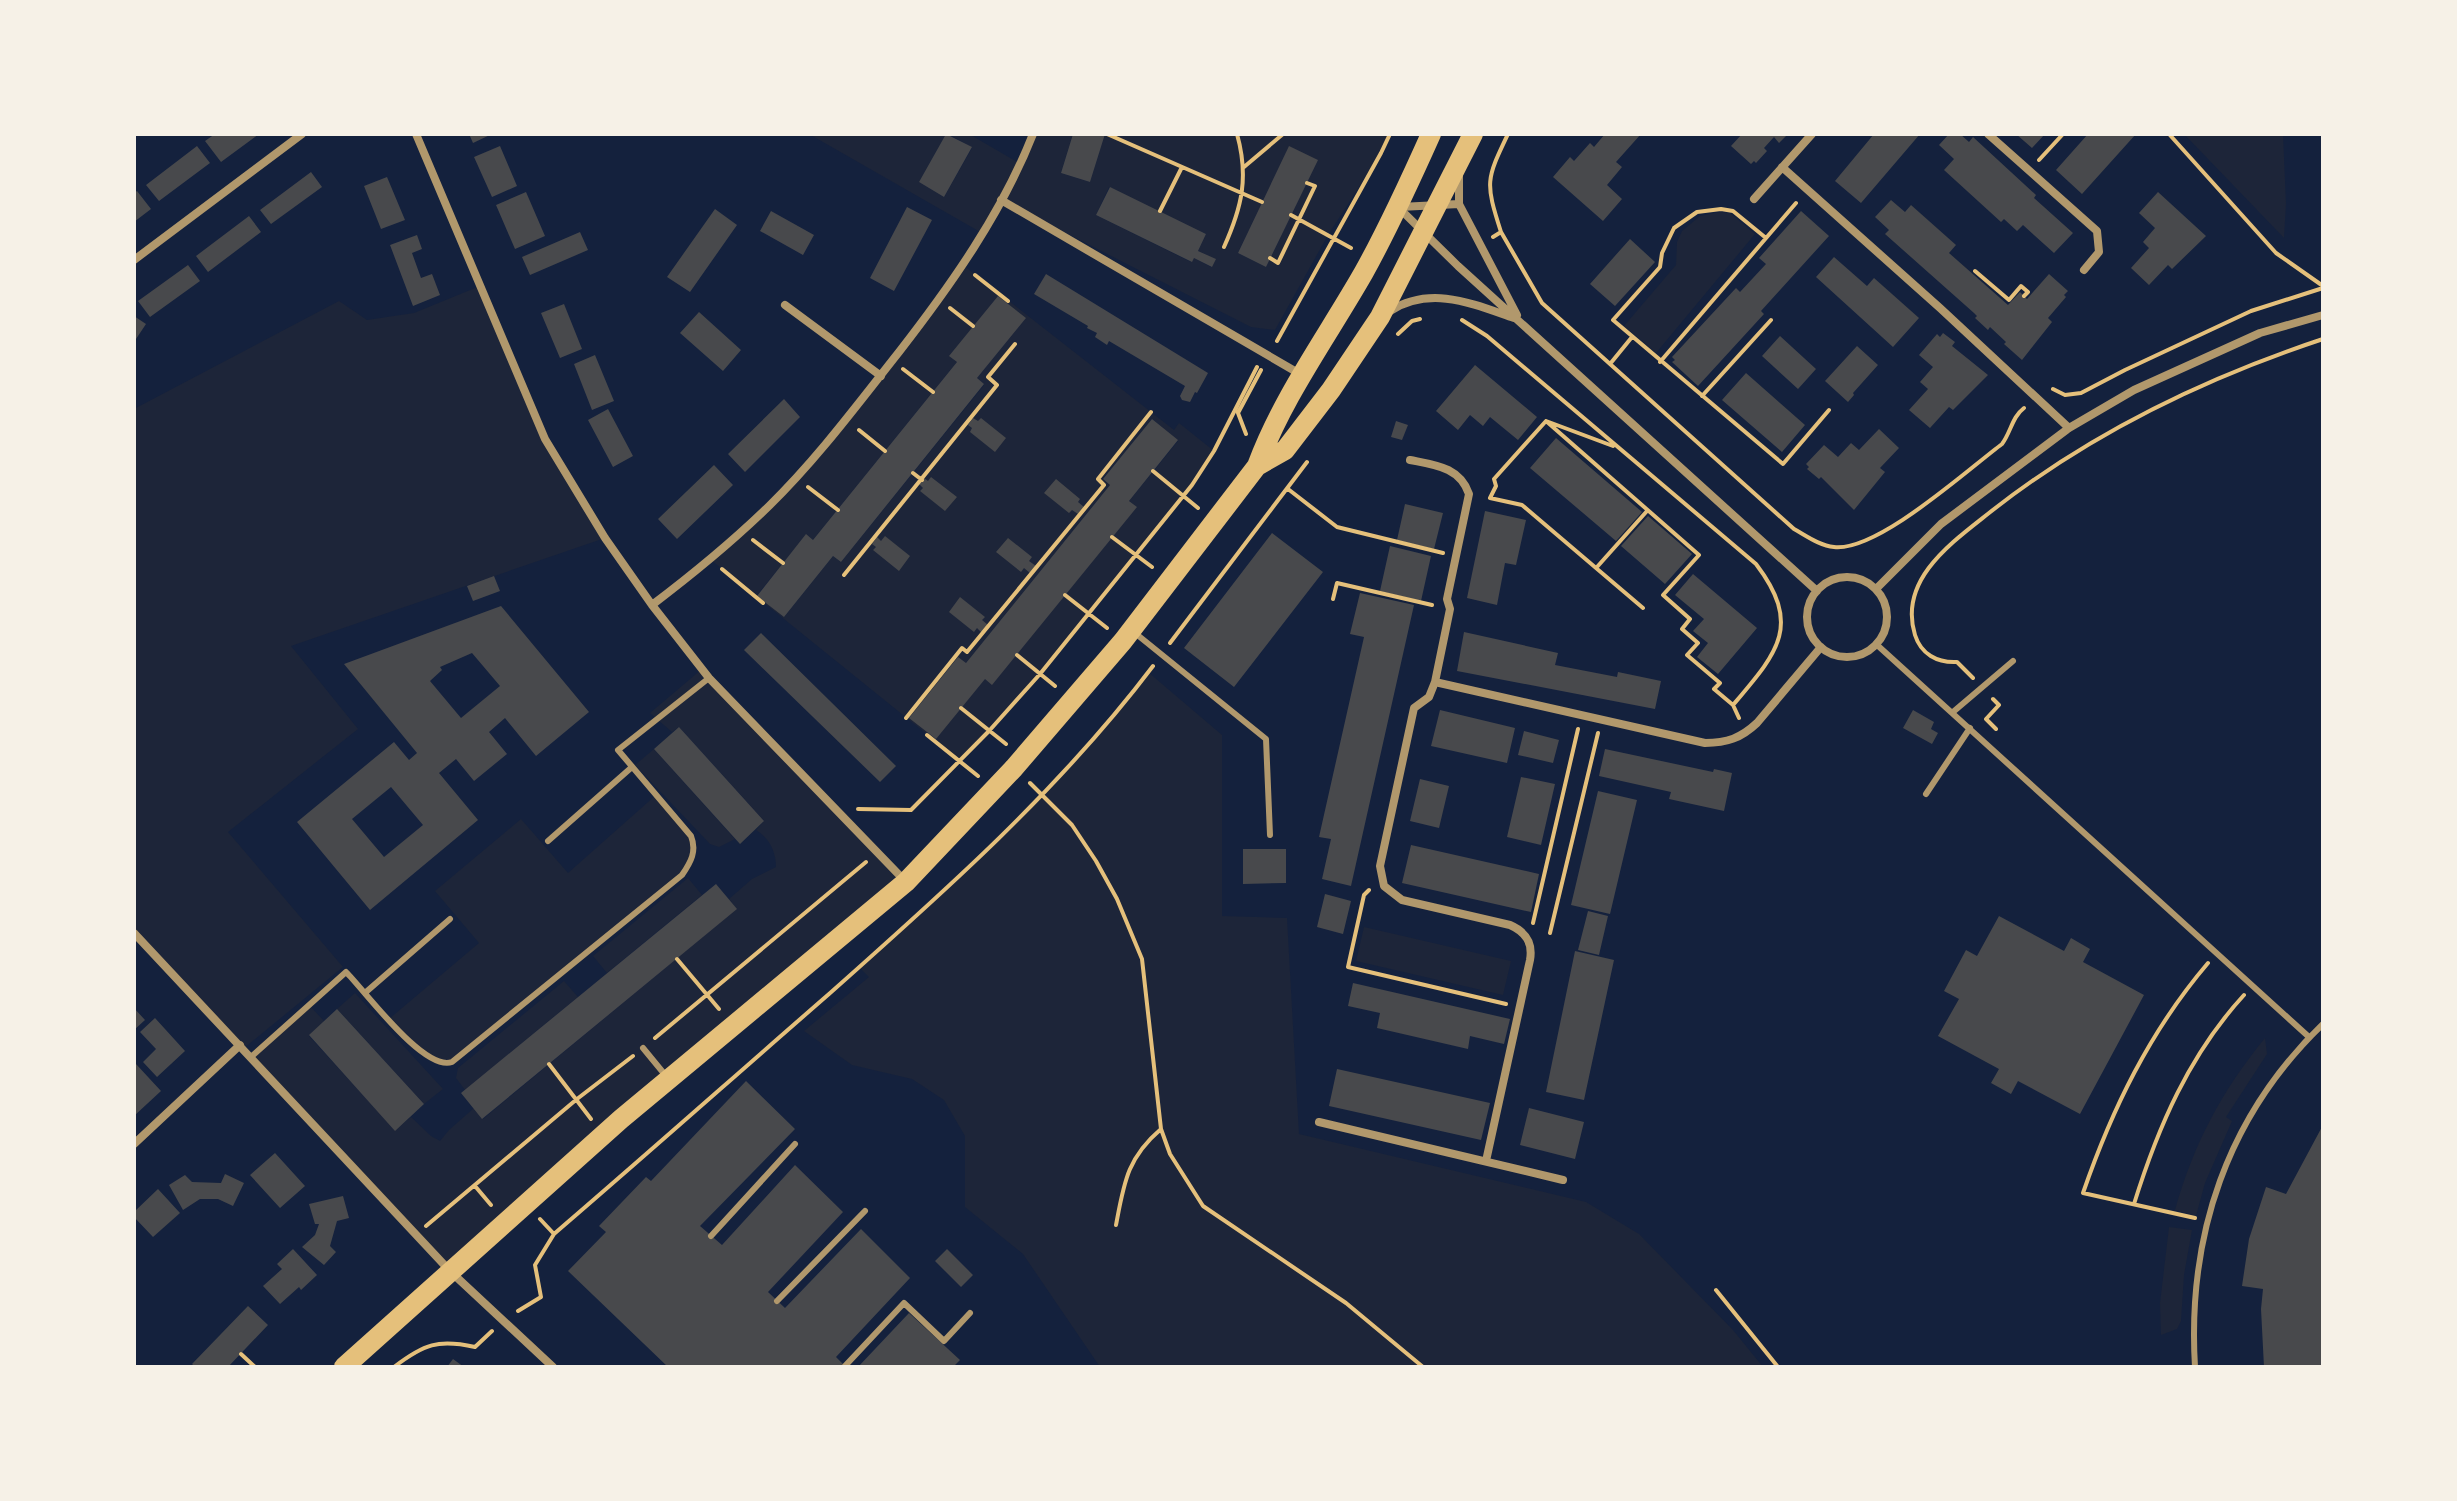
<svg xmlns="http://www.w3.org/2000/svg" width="2457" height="1501" viewBox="0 0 2457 1501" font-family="'Nunito Sans',sans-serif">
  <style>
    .green { fill: #1d2539; fill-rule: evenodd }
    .building { fill: #48494c; fill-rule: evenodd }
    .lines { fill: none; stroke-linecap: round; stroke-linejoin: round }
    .path { stroke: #e5c07b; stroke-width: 4 }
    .service { stroke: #b1986c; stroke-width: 6 }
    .minor { stroke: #b1986c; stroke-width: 8 }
    .primary { stroke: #e5c07b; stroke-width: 20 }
  </style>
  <rect width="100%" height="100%" fill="#14213d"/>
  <path class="green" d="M809 134H946L919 182 944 197 972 148 949 134H969L1019 163 1033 134H1073L1061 173 1090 182 1105 134H1390L1381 153 1328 235 1275 330 1251 327 1001 200 982 233ZM1289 147 1317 160 1266 267 1238 253ZM1109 187 1206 234 1198 251 1215 259 1211 267 1194 258 1191 262 1096 215Z
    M2184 134H2283L2286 204 2284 238Z
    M1720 212 1730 213 1755 234 1656 353 1624 326 1676 265 1677 242 1682 231 1700 216Z
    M963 265 1174 430 1179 423 1214 451C1140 562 1049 662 960 761L711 560 825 445ZM998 296 1025 319 977 378 984 385 841 562 833 556 784 617 757 595 806 535 813 540 957 362 950 356ZM1152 419 1178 441 1129 501 1136 507 992 684 966 663 1110 485 1103 479Z
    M480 286 545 439 605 538 291 646 358 729 228 832 343 967 243 1049 134 933V409L339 301 367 320 414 313Z
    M702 669 906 882 450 1271 251 1057 309 1005 324 1021 309 1036 395 1130 411 1117 431 1136 440 1141 449 1130 474 1108 483 1119 736 909 729 899 752 879 776 867C776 851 769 838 756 830L764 821 679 727 672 732 650 713Z
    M1148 672 1222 735V916L1287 918 1299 1134 1586 1202 1639 1234 1733 1330 1763 1367H1100L1023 1254 965 1207V1136L944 1100 912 1079 852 1065 804 1031 869 977 860 968 1042 796Z
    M654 749 735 839 719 847 710 844 635 765Z
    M656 795 694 844 688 866 452 1062 429 1058 389 1019 479 943 435 891 521 819 568 873Z
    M688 878 702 895 607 973 593 956Z
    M1364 927 1511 961 1503 995 1356 961Z
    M564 981 578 997 465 1090 456 1078 458 1068Z
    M355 993 443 1089 424 1104 337 1009Z
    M2265 1038 2267 1054 2226 1117 2232 1121 2205 1183 2196 1216 2175 1210C2194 1143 2221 1092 2265 1038Z
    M2169 1227 2192 1230 2184 1275 2181 1321 2177 1329 2161 1335 2160 1303Z"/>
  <path class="building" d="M215 134H259L221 162 205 141Z
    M469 134H492L473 143Z
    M946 134 972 147 944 197 919 182Z
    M1073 134H1105L1090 182 1061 173Z
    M1605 134H1641L1616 162 1622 167 1607 185 1622 199 1603 221 1553 177 1570 157 1574 161 1590 143 1594 147Z
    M1742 134H1788L1779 143 1774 137 1764 148 1767 151 1756 163 1754 161 1751 164 1731 146Z
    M1874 134H1920L1861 203 1835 181Z
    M1949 134H1960L1969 142 1973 137 2036 195 2034 198 2073 233 2054 253 2023 225 2017 231 2004 219 2001 222 1944 170 1954 159 1939 145Z
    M2016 134H2045L2032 148Z
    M2088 134H2136L2082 194 2056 170Z
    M197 146 210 163 159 201 146 185Z
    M500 146 517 186 492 197 474 157Z
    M1289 146 1318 160 1266 267 1238 253Z
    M311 172 322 187 271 224 260 210Z
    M387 177 405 220 381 229 364 186Z
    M1110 187 1206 234 1198 251 1216 259 1212 267 1194 258 1192 262 1096 215Z
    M137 191 151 209 134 222V193Z
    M526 192 545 236 515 249 496 205Z
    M2158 192 2206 236 2172 269 2168 265 2149 285 2131 268 2149 248 2143 242 2155 228 2139 213Z
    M1891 200 1905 212 1911 205 1956 245 1949 253 2008 305 2020 292 2027 299 2049 274 2068 291 2064 295 2066 297 2048 318 2052 322 2022 360 2004 344 2006 342 1990 327 1988 330 1975 318 1977 316 1974 313 1885 234 1889 230 1875 217Z
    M907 207 932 220 894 291 870 278Z
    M715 209 737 225 690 292 667 277Z
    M771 211 814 235 803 255 760 231Z
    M1801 211 1829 236 1761 311 1764 314 1698 386 1672 362 1675 360 1672 357 1736 288 1740 292 1766 264 1759 258Z
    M249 216 261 232 208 272 196 256Z
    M580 232 588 250 530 275 522 257Z
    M417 235 422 249 412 253 421 278 432 274 440 295 413 306 390 245Z
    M1630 239 1655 262 1615 306 1590 284Z
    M1834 257 1867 286 1874 278 1919 318 1893 347 1816 277Z
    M188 265 200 281 150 317 138 301Z
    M1046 274 1208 373 1197 393 1195 392 1190 402 1182 400 1180 396 1185 386 1109 341 1107 345 1095 337 1097 333 1087 328 1088 326 1034 294Z
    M998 296 1026 318 977 378 984 384 841 562 833 556 784 617 757 596 806 534 813 540 957 362 949 356Z
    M564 304 582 349 560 358 541 313Z
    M699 312 741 350 723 371 680 333Z
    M134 316 146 324 134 342Z
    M1943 333 1955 342 1952 346 1988 375 1953 410 1949 407 1930 428 1909 410 1928 389 1920 382 1933 367 1919 355 1937 334 1940 337Z
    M1780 336 1816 369 1798 389 1762 356Z
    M1857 346 1878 365 1853 393 1854 395 1848 402 1825 381Z
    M595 355 614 401 592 410 574 364Z
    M1475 365 1537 417 1518 440 1490 417 1483 426 1470 415 1458 430 1436 411Z
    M1746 373 1805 425 1782 452 1722 400Z
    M784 399 800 417 745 472 728 454Z
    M608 409 633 456 613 467 588 420Z
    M973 418 978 421 981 418 1006 438 995 452 970 432 972 428 968 425Z
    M1152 419 1178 440 1129 501 1137 507 992 685 985 679 936 739 909 718 958 657 966 663 1110 485 1103 479Z
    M1396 421 1408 425 1402 440 1391 437Z
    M1879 429 1899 448 1880 468 1885 472 1854 510 1821 477 1819 479 1807 469 1809 467 1806 464 1824 445 1838 457 1851 443 1859 450Z
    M1556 438 1642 512 1616 541 1530 468Z
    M714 465 733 485 677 539 658 519Z
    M931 477 957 497 945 511 920 491 923 488 919 484 924 478 928 481Z
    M1056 479 1080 499 1078 502 1084 507 1078 514 1072 510 1069 513 1044 493Z
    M1405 504 1443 513 1434 549 1397 540Z
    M1485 511 1526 520 1516 565 1505 563 1497 605 1467 598Z
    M1648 516 1692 554 1665 584 1621 546Z
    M1272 533 1323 572 1234 687 1184 648Z
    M885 536 910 556 899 571 873 550 876 547 872 544 877 537 881 541Z
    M1008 538 1032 557 1029 561 1036 566 1030 573 1024 568 1021 572 996 552Z
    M1390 546 1431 556 1421 601 1380 591Z
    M1693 574 1757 628 1718 674 1697 657 1708 643 1693 631 1704 619 1675 595Z
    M494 576 500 591 473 601 467 586Z
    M1360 593 1414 605 1351 886 1322 879 1331 839 1319 837 1364 637 1350 634Z
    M960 597 985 617 982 620 988 625 982 633 977 628 974 632 949 612Z
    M501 606 589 712 536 756 505 718 489 732 507 754 474 781 456 759 439 773 478 820 370 910 297 822 394 742 409 760 417 753 344 664ZM472 653 500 686 461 718 430 681 442 670 440 667ZM391 787 423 825 384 857 352 819Z
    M1464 632 1558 653 1555 665 1617 677 1618 672 1661 681 1655 709 1457 671Z
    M761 633 896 766 880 782 744 650Z
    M1440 710 1515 728 1507 763 1431 746Z
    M1913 710 1934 722 1931 729 1938 733 1932 744 1903 728Z
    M679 727 764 821 740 844 654 749Z
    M1524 731 1559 740 1553 763 1518 755Z
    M1605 749 1713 772 1714 769 1732 773 1724 811 1669 799 1671 792 1599 776Z
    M1521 777 1555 784 1541 845 1507 837Z
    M1420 779 1449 786 1439 828 1410 821Z
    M1598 791 1637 800 1610 914 1571 905Z
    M1411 845 1539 874 1531 912 1402 883Z
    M1243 849H1286V883L1243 884Z
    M716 884 737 909 482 1119 461 1093Z
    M1325 894 1351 901 1343 934 1317 927Z
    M1588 911 1608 916 1599 955 1578 950Z
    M1999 916 2064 951 2071 938 2090 949 2083 962 2144 995 2080 1114 2018 1081 2011 1094 1991 1083 1999 1069 1938 1036 1959 999 1944 991 1966 950 1977 956Z
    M1575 951 1614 960 1584 1100 1546 1092Z
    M1353 983 1510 1019 1504 1044 1470 1036 1468 1049 1377 1028 1380 1013 1348 1006Z
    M134 1008 145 1020 134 1030Z
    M337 1009 424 1104 395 1131 309 1035Z
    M155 1018 185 1051 157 1077 143 1062 156 1049 140 1032Z
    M136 1064 161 1091 134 1116V1066Z
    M1337 1069 1490 1103 1481 1140 1329 1106Z
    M746 1081 795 1129 700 1226 722 1245 795 1165 843 1212 768 1292 785 1308 861 1229 910 1278 836 1357 846 1367H668L568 1271 606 1232 599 1226 646 1177 651 1181Z
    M1529 1108 1584 1122 1575 1159 1520 1145Z
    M2323 1125V1367H2264L2261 1309 2263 1289 2242 1286 2249 1239 2266 1187 2286 1194Z
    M275 1153 305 1186 280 1208 250 1175Z
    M225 1174 244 1183 233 1206 218 1199H200L183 1210 169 1185 185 1175 192 1182 221 1183Z
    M158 1189 180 1213 153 1237 134 1217V1212Z
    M343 1196 349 1218 337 1221 330 1246 336 1252 324 1265 302 1247 315 1235 319 1224H315L309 1204Z
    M293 1249 317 1275 301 1290 299 1287 280 1304 263 1286 282 1269 277 1264Z
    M947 1249 973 1275 961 1287 935 1261Z
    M248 1306 268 1325 228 1367H195L192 1364Z
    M909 1313 960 1360 953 1367H858Z
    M453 1359 464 1367H447Z"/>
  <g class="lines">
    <path class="path" d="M1107 134 1262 202
      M2169 134 2276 253 2323 286
      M2039 160 2063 134
      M1244 167 1283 134
      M1160 211 1182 167
      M1291 215 1351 248
      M1501 232 1542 303 1794 529C1805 535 1820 546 1834 547 1877 552 1966 471 2002 444 2011 432 2012 417 2024 408
      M1493 237 1501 232C1485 182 1486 180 1508 134
      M1766 238 1733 211 1721 209 1697 212 1674 228 1662 253 1660 267 1613 320 1783 464 1829 410
      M1224 247C1242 207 1249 177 1237 134
      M1270 258 1278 263 1315 186 1307 183
      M1975 271 2009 300 2021 286 2028 292 2024 296
      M975 275 1008 301
      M950 308 973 326
      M1462 320 1487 336 1756 564C1803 626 1777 653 1733 705
      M1398 334 1412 321 1420 319
      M1277 341 1381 153 1390 134
      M1660 362 1796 203
      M1610 364 1632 337
      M903 369 933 392
      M2053 389 2065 395 2081 393 2125 370 2251 311 2323 288
      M1702 396 1771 320
      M1546 421 1699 555 1663 595 1690 619 1682 629 1698 643 1687 655 1720 683 1714 689 1733 705 1739 718
      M859 430 885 451
      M1246 434 1238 413 1261 370
      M1613 446 1546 421 1494 479 1496 486 1490 498 1522 505 1643 608
      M1153 471 1198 508
      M913 473 922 480
      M808 487 838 510
      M1288 489 1337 527 1443 553
      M1112 537 1152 567
      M753 540 783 563
      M1597 567 1647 511
      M722 569 763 603
      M844 575 997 385 988 377 1015 344
      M1065 595 1107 628
      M1333 599 1337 583 1432 605
      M1170 643 1307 462
      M1017 655 1055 686
      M1973 678 1957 662C1937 663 1921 654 1915 635 1898 580 1951 543 1989 513 2089 434 2202 379 2323 339
      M1993 699 1999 705 1986 719 1996 729
      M961 708 1006 744
      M906 718 962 648 967 652 1104 485 1098 479 1151 412
      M927 735 978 776
      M1030 783 1072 825 1096 861 1117 899 1142 959 1161 1129 1170 1154 1203 1206 1346 1303 1423 1367
      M858 809 911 810 989 731 1040 674 1192 485 1214 451 1257 367
      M1369 890 1364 895 1348 967 1506 1004
      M1533 923 1578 729
      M1550 933 1598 733
      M677 959 719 1009
      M655 1038 866 862
      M549 1064 591 1119
      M475 1186 491 1205
      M2134 1204C2158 1127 2189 1055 2244 995
      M2195 1218 2083 1193C2112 1109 2150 1031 2208 963
      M540 1219 554 1234
      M1116 1225C1124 1183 1127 1158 1161 1129
      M426 1226 577 1099 633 1056
      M1716 1290 1778 1367
      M518 1311 541 1297 535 1265 554 1234C646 1155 737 1074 829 994 944 892 1060 789 1153 666
      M241 1354 255 1367
      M394 1367C424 1344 438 1339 475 1347L492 1331"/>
    <path class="service" d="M1135 633 1266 739 1270 835
      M1876 644 2309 1037
      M1953 712 2013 661
      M1926 794 1970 728
      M548 841 632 767
      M366 992 450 919
      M643 1048 666 1076
      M251 1057 346 972C366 992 424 1072 452 1062L682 875C691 862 697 851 691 836L618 750 709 678
      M711 1236 795 1144
      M777 1301 865 1211
      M845 1366 904 1303 944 1341 970 1313
      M2195 1367C2187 1236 2227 1116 2323 1024"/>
    <path class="minor" d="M416 134 545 439 605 538 652 605 709 678 905 881
      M1988 134 2097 231 2099 252 2084 270
      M1782 167 1940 308 2069 428
      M1459 175V204L1517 315
      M1754 199 1812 134
      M1001 200 1300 374
      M1400 207 1459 204
      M1399 208 1458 266 1817 591
      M134 260 302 134
      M785 305 881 376
      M1390 311C1431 285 1473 304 1514 318
      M1410 460C1435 465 1460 467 1469 494L1447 599 1450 609 1435 682
      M1807 617a40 40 0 1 1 80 0a40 40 0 1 1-80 0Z
      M1876 589 1941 524 2069 428 2134 390 2260 333 2323 315
      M652 605C693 574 732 542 769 506 817 459 857 405 899 352 951 285 1002 213 1033 134
      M134 933 450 1271 553 1367
      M1319 1122 1563 1180
      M134 1144 240 1045
      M1486 1161 1530 960C1533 943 1526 932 1510 925L1402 900 1384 886 1380 866 1414 708 1429 697 1435 682 1705 743C1727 743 1741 738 1757 723L1821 647"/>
    <path class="primary" d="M1257 466 1285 450 1331 390 1380 317 1473 134
      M344 1367 621 1119 906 882 1014 768 1123 641 1257 466C1283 396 1327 337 1364 272 1389 227 1410 181 1431 134"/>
  </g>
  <rect width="2457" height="1501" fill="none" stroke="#f6f1e7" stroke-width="272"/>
</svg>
